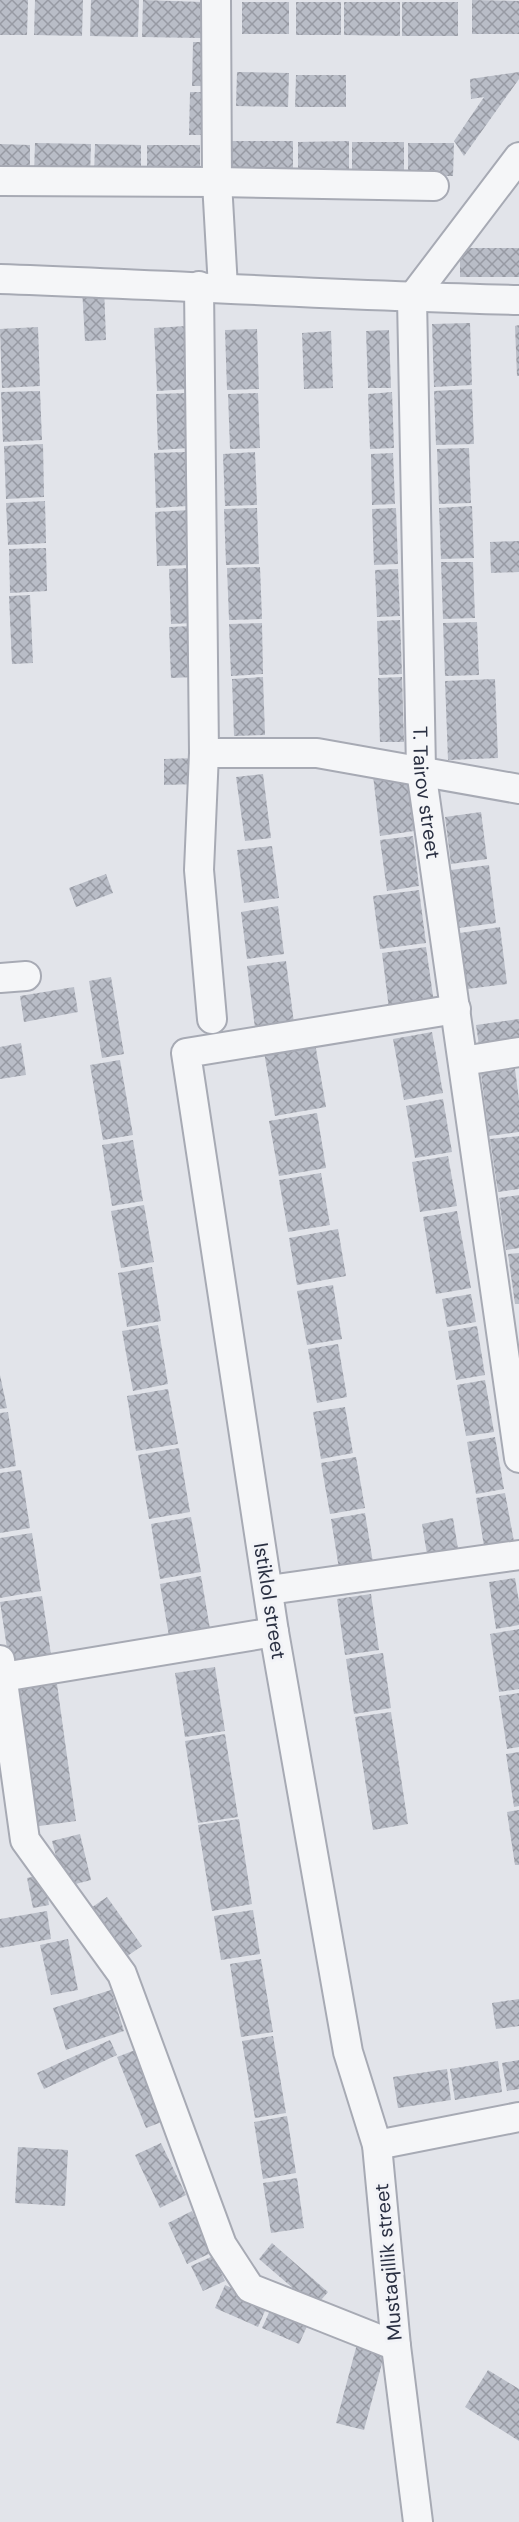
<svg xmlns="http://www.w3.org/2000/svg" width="519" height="2522" viewBox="0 0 519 2522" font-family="'DM Sans',sans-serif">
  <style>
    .building { fill: url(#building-cross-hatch) }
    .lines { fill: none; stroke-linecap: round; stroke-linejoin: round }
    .minor-casing { stroke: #a7aab4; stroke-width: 32 }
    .minor { stroke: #f5f6f8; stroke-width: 28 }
    .labels { text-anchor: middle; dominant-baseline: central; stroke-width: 6; stroke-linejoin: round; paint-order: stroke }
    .street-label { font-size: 20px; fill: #2a3042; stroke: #f2f3f7 }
  </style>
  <defs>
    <pattern id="building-cross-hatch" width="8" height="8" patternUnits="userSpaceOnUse" patternTransform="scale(1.5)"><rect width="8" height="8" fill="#b9bdc7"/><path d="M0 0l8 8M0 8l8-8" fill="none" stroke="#979aa3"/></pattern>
  </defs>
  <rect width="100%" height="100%" fill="#e2e4ea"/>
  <path class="building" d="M0 0H28L27 35H0Z
    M35 0H83L82 36 34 35Z
    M91 0H139L138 37 90 36Z
    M143 0 202 2 201 38 142 37Z
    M472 0 519 1V34H472Z
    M242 2H289V34H242Z
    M296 2H341V35H296Z
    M344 2H400V36L344 35Z
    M402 2H458V36H402Z
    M193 42H206L204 86H192Z
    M237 72 289 73 288 107 236 106Z
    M519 72V79L464 156 454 141 484 97 471 99 470 79Z
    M296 75H346V107H295Z
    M190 92H204L203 135H189Z
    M231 141H293V176H231Z
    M349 141V176H298V142Z
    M352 142H404V176H352Z
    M35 143 91 144 90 176 34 175Z
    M408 143H454L453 176H408Z
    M0 144 30 145V175H0Z
    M95 144 141 145V176H94Z
    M147 145H200V177L147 176Z
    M460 248H519V277H460Z
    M104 287 106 340 85 341 82 288Z
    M470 323 472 385 434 387 432 324Z
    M519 325V376H517L515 326Z
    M186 326 189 389 157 391 154 328Z
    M38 327 40 386 2 388 0 329Z
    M257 329 259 389 227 390 225 330Z
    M389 330 391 388H368L366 331Z
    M331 331 333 388 304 389 302 333Z
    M472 389 474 444 436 445 434 391Z
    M40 391 42 440 3 442 1 392Z
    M392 392 394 448 370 449 368 394Z
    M188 393 190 448 158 450 156 394Z
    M258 393 260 448 230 449 228 394Z
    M43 444 44 497 6 499 4 446Z
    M469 448 471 503 439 504 437 449Z
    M186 452 187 506 156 508 154 453Z
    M255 452 257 505 225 506 223 454Z
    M393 453 395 504 372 505 371 454Z
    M45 501 46 543 8 545 6 503Z
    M472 506 474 558 441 559 439 508Z
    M257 508 259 564 226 565 224 509Z
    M396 508 398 564 374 565 372 509Z
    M189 510 191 565 157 566 155 512Z
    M519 541V572L491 573 490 542Z
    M46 548 47 591 10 593 9 549Z
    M441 562H473L475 618 443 619Z
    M260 567 262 619 229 620 227 568Z
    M191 568 193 623 171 624 169 569Z
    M398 569 400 616 377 617 375 570Z
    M30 595 33 663 12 664 9 596Z
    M400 620 402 674 379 675 377 621Z
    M477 622 479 675 445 676 443 623Z
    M262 623 263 674 231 676 229 624Z
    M193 626 195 677 171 678 169 627Z
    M263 677 265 735 234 736 232 679Z
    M402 677 404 742H380L378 678Z
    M495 679 498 758 448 760 445 681Z
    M196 758 197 784 164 785V759Z
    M406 771 414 831 380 836 373 775Z
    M263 774 271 838 245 841 236 777Z
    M481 812 487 859 451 864 445 817Z
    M413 836 419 886 387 891 380 840Z
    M272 846 279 898 244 903 237 850Z
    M489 865 496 923 459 928 451 870Z
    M106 874 113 893 76 907 69 888Z
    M419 890 426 943 380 949 373 896Z
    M278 906 284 954 247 959 241 912Z
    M500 927 507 984 467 989 460 933Z
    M426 947 434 1003 389 1009 382 953Z
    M286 961 294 1023 255 1028 247 966Z
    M111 977 124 1054 102 1058 89 981Z
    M74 987 78 1012 24 1022 20 996Z
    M519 1019V1040L479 1045 476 1025Z
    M432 1032 443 1093 404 1100 393 1039Z
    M21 1043 26 1075 0 1079V1047Z
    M315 1043 326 1107 275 1116 264 1052Z
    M120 1060 133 1135 103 1140 90 1065Z
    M515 1069 519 1100V1132L489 1136 481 1074Z
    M443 1099 452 1152 415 1158 406 1106Z
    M317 1113 326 1168 279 1176 269 1121Z
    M519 1136V1189L498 1192 490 1139Z
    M133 1140 143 1201 112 1206 102 1145Z
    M448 1156 457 1206 420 1212 412 1162Z
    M321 1173 330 1225 288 1232 279 1180Z
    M519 1195V1248L506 1250 499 1198Z
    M144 1205 154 1262 121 1268 111 1211Z
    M457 1211 471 1288 436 1294 423 1217Z
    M338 1229 346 1276 297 1285 289 1238Z
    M519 1253V1304H515L508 1254Z
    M152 1267 161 1321 127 1327 118 1273Z
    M333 1285 342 1339 307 1345 297 1291Z
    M471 1294 476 1322 447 1327 442 1299Z
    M158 1325 168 1384 133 1391 122 1331Z
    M477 1326 485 1375 456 1380 448 1331Z
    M338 1344 347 1397 317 1403 308 1349Z
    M0 1375 7 1408 0 1409Z
    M485 1380 494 1432 466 1436 457 1385Z
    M168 1389 178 1444 136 1451 127 1396Z
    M345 1407 353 1453 321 1459 313 1412Z
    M8 1412 16 1466 0 1469V1413Z
    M495 1437 504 1489 476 1494 467 1442Z
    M179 1448 190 1512 149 1519 138 1455Z
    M356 1457 365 1508 330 1514 321 1463Z
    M21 1470 30 1528 0 1533V1473Z
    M505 1493 515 1547 485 1552 476 1498Z
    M365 1513 374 1569 340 1575 331 1519Z
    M191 1517 201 1572 160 1579 151 1524Z
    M453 1518 459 1555 428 1560 422 1524Z
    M32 1533 41 1591 0 1598V1538Z
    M201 1576 211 1635 170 1642 160 1584Z
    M515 1578 519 1602V1625L496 1629 489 1582Z
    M371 1594 379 1650 345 1655 337 1599Z
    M42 1596 52 1661 10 1668 0 1602Z
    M519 1629V1689L499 1692 490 1634Z
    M383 1653 391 1708 354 1714 346 1659Z
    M215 1667 225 1731 185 1737 175 1673Z
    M57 1684 76 1821 32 1827 14 1690Z
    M519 1693V1747L507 1749 499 1696Z
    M391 1712 408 1824 373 1830 355 1717Z
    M225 1734 238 1817 198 1823 185 1741Z
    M519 1752V1806L514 1807 506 1754Z
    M519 1810V1865H515L507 1812Z
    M239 1819 252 1904 212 1911 198 1825Z
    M80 1834 91 1880 64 1887 52 1841Z
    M44 1875 49 1905 33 1908 27 1878Z
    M107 1897 142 1946 120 1961 85 1912Z
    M253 1910 260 1954 221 1960 214 1916Z
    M47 1911 51 1939 0 1948V1919Z
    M68 1939 78 1990 51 1995 40 1945Z
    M261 1959 273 2032 241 2037 230 1964Z
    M111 1990 124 2031 66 2050 53 2008Z
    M519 1999V2026L496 2029 492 2003Z
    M273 2036 286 2113 255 2118 242 2041Z
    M110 2040 117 2055 44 2089 37 2073Z
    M138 2049 167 2120 146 2128 117 2057Z
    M519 2060V2089L507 2091 502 2063Z
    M498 2061 502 2092 455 2100 450 2069Z
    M447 2069 451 2100 398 2108 393 2077Z
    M287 2116 296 2173 263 2179 254 2122Z
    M161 2143 186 2195 160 2208 135 2155Z
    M18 2147 68 2150 65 2206 15 2203Z
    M297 2178 304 2228 271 2233 263 2183Z
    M192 2211 211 2253 187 2264 168 2223Z
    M272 2243 328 2292 315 2307 259 2259Z
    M213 2256 225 2281 203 2291 191 2266Z
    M225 2285 268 2304 258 2327 215 2308Z
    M272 2306 309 2322 299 2344 262 2328Z
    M357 2344 385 2352 364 2430 336 2423Z
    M488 2370 519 2389V2441L465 2407Z"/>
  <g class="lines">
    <defs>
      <g id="minor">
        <path d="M216 0 217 182 223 288"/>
        <path id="s1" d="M519 157 412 298 421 770 519 1458"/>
        <path d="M0 181 217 182 434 186"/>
        <path d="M0 279C173 285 346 296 519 300"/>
        <path d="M199 286 204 753H317L519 789"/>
        <path d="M204 753 199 870 212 1019"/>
        <path d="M0 978 26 976"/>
        <path d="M463 1061 519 1052"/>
        <path d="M269 1590 519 1555"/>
        <path d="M0 1660 25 1840 122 1974 222 2245 250 2288 396 2346"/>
        <path d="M3 1677 274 1632"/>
        <path d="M377 2145 519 2117"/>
        <path d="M418 2522 396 2346 377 2145 348 2052 274 1632 186 1053 456 1009"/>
      </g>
    </defs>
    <use href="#minor" class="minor-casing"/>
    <use href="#minor" class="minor"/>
  </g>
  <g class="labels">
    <g class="street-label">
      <text stroke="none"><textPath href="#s1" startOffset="672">T. Tairov street</textPath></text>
      <text transform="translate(270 1601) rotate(81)">Istiklol street</text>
      <text transform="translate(388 2262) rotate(-95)">Mustaqillik street</text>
    </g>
  </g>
</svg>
